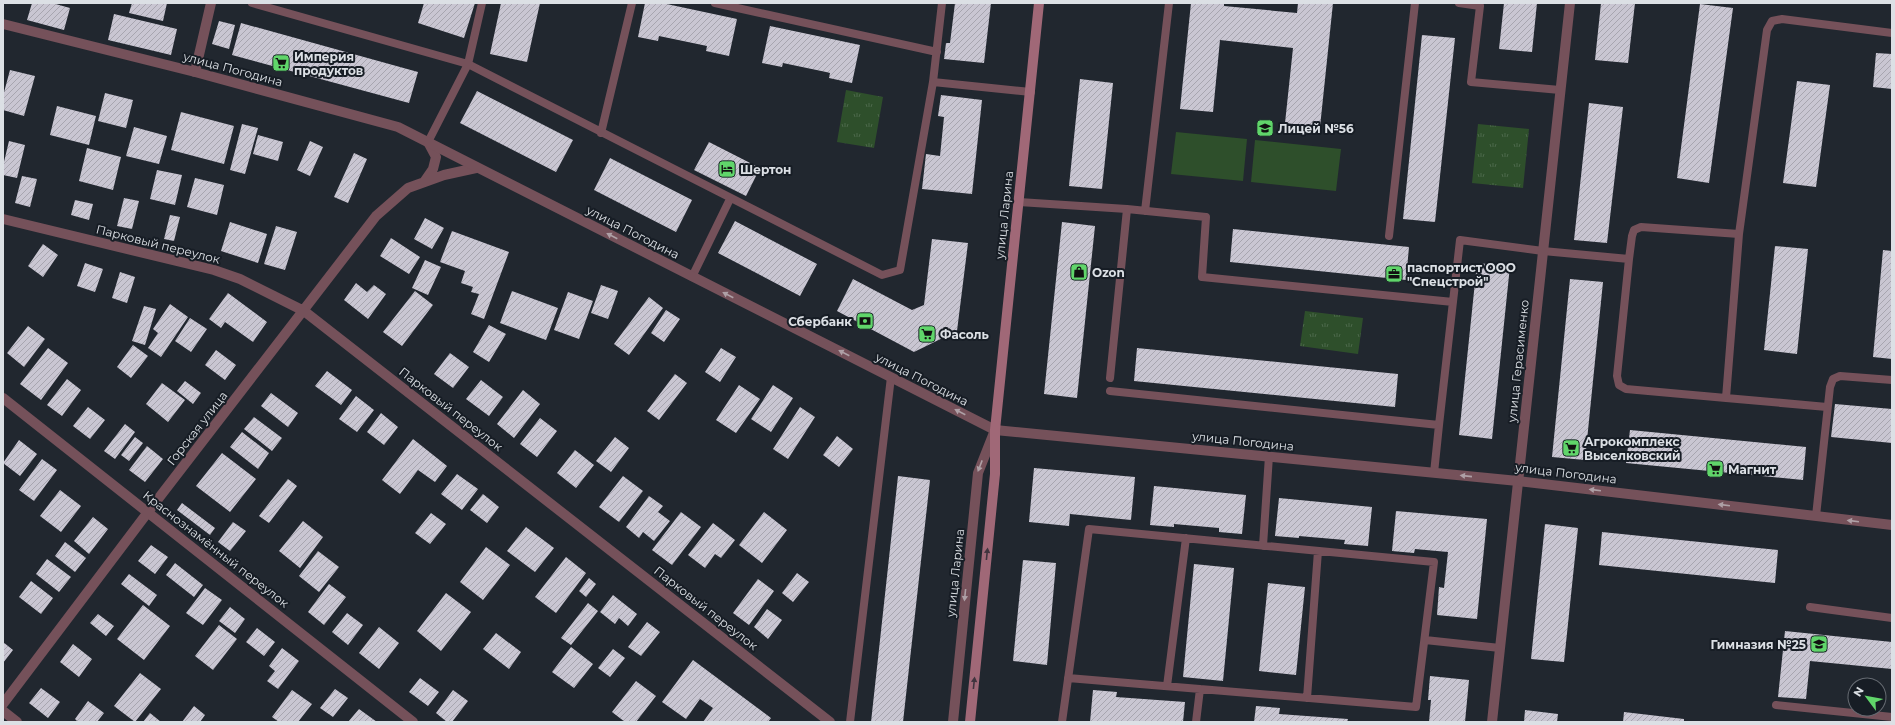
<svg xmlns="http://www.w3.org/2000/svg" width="1895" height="725" viewBox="0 0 1895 725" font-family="Montserrat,sans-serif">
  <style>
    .grass { fill: url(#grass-tufts) }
    .pitch { fill: #2e4f2b }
    .building { fill: url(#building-hatch) }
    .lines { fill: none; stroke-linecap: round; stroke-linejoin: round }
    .service { stroke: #75515a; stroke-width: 8 }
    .minor { stroke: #75515a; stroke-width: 10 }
    .tertiary { stroke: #75515a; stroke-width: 10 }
    .secondary { stroke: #a06877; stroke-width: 10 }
    .oneway { fill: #aea0a6 }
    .oneway2 { fill: #40343e }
    .labels { text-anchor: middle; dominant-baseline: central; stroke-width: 4; stroke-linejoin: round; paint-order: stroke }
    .poi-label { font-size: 12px; font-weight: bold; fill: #dce0e5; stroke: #171d25; text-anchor: start }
    .street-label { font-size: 12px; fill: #dce0e5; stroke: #171d25 }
  </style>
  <defs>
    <pattern id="grass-tufts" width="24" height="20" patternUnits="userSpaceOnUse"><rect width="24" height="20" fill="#2e4f2b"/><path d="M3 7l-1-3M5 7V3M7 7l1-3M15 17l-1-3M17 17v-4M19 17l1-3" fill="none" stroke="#4c684a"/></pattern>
    <pattern id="building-hatch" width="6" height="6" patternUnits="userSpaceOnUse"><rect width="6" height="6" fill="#c9c6d2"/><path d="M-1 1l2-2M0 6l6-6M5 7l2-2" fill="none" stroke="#a7a5af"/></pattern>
  </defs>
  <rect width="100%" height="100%" fill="#21272f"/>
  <path class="grass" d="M846 90 883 97 874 148 837 142Z
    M1478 124 1529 129 1523 188 1472 183Z
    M1305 311 1363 318 1358 354 1300 346Z"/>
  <path class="pitch" d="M1176 132 1247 139 1243 181 1171 174Z
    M1255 140 1341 149 1336 191 1251 182Z"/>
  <path class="building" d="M32 3H52L70 8 64 30 27 20Z
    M132 3H167L163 21 129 13Z
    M424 3H475L464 38 418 23Z
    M501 3H540L527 62 490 54Z
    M645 3H662L737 19 729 56 706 51 707 46 659 36 658 41 638 37Z
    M955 3H991L984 63 944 59 946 43H950Z
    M1191 3H1224V6L1297 13 1298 3H1333L1320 127 1285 123 1293 48 1220 40 1213 112 1180 109Z
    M1504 3H1537L1532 52 1499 49Z
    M1601 3H1635L1628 63 1595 60Z
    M1700 4 1733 8 1709 183 1677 178Z
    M114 14 177 29 171 55 108 40Z
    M219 21 235 25 229 49 212 44Z
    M241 23 418 72 409 103 232 55Z
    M770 26 860 45 852 83 829 78 830 73 826 72 783 63 782 67 762 63Z
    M1422 35 1455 38 1435 222 1403 219Z
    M1876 53 1892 54V89L1873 87Z
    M10 70 35 76 24 116 3 110V96Z
    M1080 79 1113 83 1102 189 1069 186Z
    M1797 81 1830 85 1816 187 1783 183Z
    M477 91 573 140 556 172 460 123Z
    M105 93 133 100 126 128 98 121Z
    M941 95 982 100 972 194 922 189 926 154 940 156 944 117 938 116Z
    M1589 103 1623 107 1607 243 1574 240Z
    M57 106 96 116 89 145 50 135Z
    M181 112 234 126 224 164 171 150Z
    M242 124 258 128 245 174 230 170Z
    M134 127 167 136 159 164 126 156Z
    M258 135 283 142 278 161 253 154Z
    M9 141 25 145 17 178 3 175V166Z
    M310 141 323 147 310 176 297 170Z
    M709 142 760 168 746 196 694 170Z
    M87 148 121 157 113 190 79 181Z
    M354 153 367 159 348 203 334 197Z
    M610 158 692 200 676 232 594 190Z
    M157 170 182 175 175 205 150 199Z
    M22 176 37 179 30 207 15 203Z
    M195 178 224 185 217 215 187 207Z
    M124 198 139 201 132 229 117 226Z
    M75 200 93 204 89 220 71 215Z
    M170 215 180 217 174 241 164 239Z
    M425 218 444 228 432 249 414 239Z
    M735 221 817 264 800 296 718 253Z
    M230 222 267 234 258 263 221 251Z
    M1062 222 1095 226 1077 398 1044 394Z
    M276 226 297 232 285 270 264 264Z
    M1233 229 1409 247 1406 280 1230 262Z
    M452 231 509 252 484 319 471 314 479 294 471 292 473 287 461 283 465 271 440 262Z
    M391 238 420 257 409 274 380 256Z
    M932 239 968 243 957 331 914 352 837 311 853 279 912 310 924 305Z
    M43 244 58 255 43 277 28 266Z
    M1775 246 1808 249 1797 354 1764 350Z
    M1883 250 1892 251V359L1873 357Z
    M425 260 441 267 428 295 412 288Z
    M85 263 103 269 95 292 77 286Z
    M1477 263 1510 266 1492 439 1459 435Z
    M120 272 135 277 127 303 112 298Z
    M1570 279 1603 282 1585 460 1552 457Z
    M356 283 367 292 374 285 386 294 368 319 344 300Z
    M601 285 618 291 608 319 591 313Z
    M415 291 433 305 402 346 383 332Z
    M512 291 558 308 546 340 500 323Z
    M568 292 593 301 579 339 554 330Z
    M228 293 267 322 253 342 225 322 221 328 209 319Z
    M649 297 663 308 629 355 614 344Z
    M170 304 188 317 161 357 148 348 158 333 153 329Z
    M144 306 156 309 145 345 132 341Z
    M666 310 680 319 664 342 651 333Z
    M190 318 207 329 191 352 175 341Z
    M489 325 506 334 489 362 473 352Z
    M28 326 45 339 24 367 7 353Z
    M133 345 148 356 131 378 117 367Z
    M48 348 68 363 41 400 20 384Z
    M721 348 736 357 720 382 705 372Z
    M1137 348 1398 374 1395 407 1134 381Z
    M216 350 236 365 225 380 205 365Z
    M450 353 469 367 453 388 434 374Z
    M327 371 352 390 341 405 315 386Z
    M675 374 687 383 659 420 647 411Z
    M67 379 81 390 62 416 47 405Z
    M481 380 503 397 489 416 466 399Z
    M185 381 201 393 193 404 177 391Z
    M162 383 185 400 168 422 146 404Z
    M739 385 760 399 736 433 716 420Z
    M773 385 793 398 771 432 751 419Z
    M523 390 540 404 514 438 497 424Z
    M271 393 298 413 288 427 261 406Z
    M356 396 374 410 357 432 339 419Z
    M1835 404 1892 409V443L1831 437Z
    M88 407 105 420 90 439 73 426Z
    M800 407 815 417 788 459 773 449Z
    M381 413 398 427 384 445 367 432Z
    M254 417 282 438 272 451 244 429Z
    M540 418 557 431 537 457 520 444Z
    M125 424 135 432 115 459 104 451Z
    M1630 430 1806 447 1803 480 1626 463Z
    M242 432 269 453 258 469 230 447Z
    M837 436 853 449 839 467 823 455Z
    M135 437 143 443 129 461 121 455Z
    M615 437 629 448 611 472 596 461Z
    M413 439 447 466 435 482 418 470 400 494 382 480Z
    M19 440 37 454 20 476 3 463Z
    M147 446 163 459 145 482 129 470Z
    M575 450 594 465 576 488 557 473Z
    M222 453 256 479 230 512 196 486Z
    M42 459 57 470 34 501 19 490Z
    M1034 468 1135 477 1131 520 1070 514 1069 526 1029 522Z
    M457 474 478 489 462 510 441 494Z
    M623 476 643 491 619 522 599 507Z
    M898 476 930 480 903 722H871Z
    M288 479 297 486 269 523 259 516Z
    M1154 486 1246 495 1242 534 1219 532V528L1174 524V527L1150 525Z
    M60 490 81 506 61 532 40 516Z
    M483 494 499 507 487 523 470 510Z
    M649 496 663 506 658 512 670 521 654 541 643 532 639 538 626 527Z
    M1279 498 1372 507 1368 546 1344 544 1345 540 1299 536V538L1275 536Z
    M182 503 215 528 210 535 177 510Z
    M1396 511 1487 519 1477 619 1437 615 1439 587 1444 588 1448 552 1415 549 1414 553 1392 551Z
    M681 512 701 527 672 565 652 550Z
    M764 512 787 530 762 563 739 545Z
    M431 513 446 524 430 544 415 533Z
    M93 517 108 529 89 554 74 541Z
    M303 521 323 537 300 568 279 551Z
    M233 522 246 531 230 551 218 542Z
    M713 523 735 540 721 558 715 554 705 568 688 555Z
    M1545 524 1578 528 1564 662 1531 659Z
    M526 527 554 548 535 572 507 551Z
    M1602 532 1778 550 1775 583 1599 565Z
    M65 542 86 558 75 572 55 556Z
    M151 545 168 557 155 574 138 561Z
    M486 547 510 565 483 600 460 582Z
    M318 551 339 567 319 592 299 576Z
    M566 557 586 573 556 613 535 597Z
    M47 559 71 577 59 592 36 574Z
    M1023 560 1056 563 1047 665 1013 661Z
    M175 563 203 585 194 597 166 575Z
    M1194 564 1234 568 1223 681 1183 677Z
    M797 573 809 582 793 602 782 593Z
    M129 574 157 595 149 606 121 584Z
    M589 578 596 584 586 597 579 591Z
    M758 579 774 591 749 625 733 613Z
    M31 581 53 598 41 614 19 597Z
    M1268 583 1305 587 1296 675 1259 671Z
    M329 584 346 597 324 625 308 612Z
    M205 588 222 600 203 625 186 613Z
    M446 593 471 612 441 651 417 631Z
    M613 595 637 614 628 626 619 618 615 624 600 612Z
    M588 603 598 611 571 645 561 638Z
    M143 605 170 626 144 660 117 639Z
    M230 607 245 619 235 633 219 621Z
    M767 609 782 620 768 639 754 627Z
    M347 613 363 625 348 645 332 632Z
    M98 614 114 626 106 636 90 623Z
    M647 622 660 632 641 656 628 647Z
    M219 625 237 639 213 670 195 656Z
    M379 627 399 643 379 669 359 653Z
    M257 628 275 642 264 656 246 642Z
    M1785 631 1892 642V669L1810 661 1806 699 1778 697Z
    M496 633 521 652 509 669 483 649Z
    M3 642 13 650 3 663Z
    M73 644 92 659 79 677 60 662Z
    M571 647 593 664 574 688 552 672Z
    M282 648 299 661 278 689 267 681 275 671 269 666Z
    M613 649 625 658 610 677 598 668Z
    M693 660 771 718 768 722H703L713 708 700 699 686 719 662 702Z
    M140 673 161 689 135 722 114 706Z
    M1430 676 1469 680 1465 722H1429L1431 700H1428Z
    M420 678 439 692 428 706 409 692Z
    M636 681 656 696 636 722H625L612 712Z
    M41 688 60 702 48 718 29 703Z
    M335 689 348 698 333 717 320 708Z
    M292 690 312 704 298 722H279L272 717Z
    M453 690 468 701 452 722H447L436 713Z
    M1093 690 1117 692 1116 697 1185 702 1183 722H1090Z
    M88 701 104 713 97 722H78L75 719Z
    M194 706 205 715 200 722H182Z
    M1256 706 1280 708 1279 714 1348 719 1347 722H1254Z
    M359 709 377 722H348Z
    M1525 710 1558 714 1557 722H1524Z
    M1624 712 1684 719V722H1623Z
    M150 713 161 722H143Z"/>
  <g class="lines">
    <path class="service" d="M252 3 468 64 882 275 900 270 933 82
      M715 3 937 52
      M942 3 933 82 1031 92
      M1459 3 1480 6 1471 82 1560 90
      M601 133 632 3
      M428 142 468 64 482 3
      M1019 202 1127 209 1110 378
      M1127 209 1206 217 1202 277 1453 302
      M1145 211 1169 3
      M1739 234 1767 30 1772 21 1782 19 1892 33
      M1389 236 1415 3
      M1629 259 1617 376 1619 385 1626 389 1726 398
      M692 277 730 199
      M1110 391 1439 425 1460 240 1543 251 1629 259 1632 236 1634 230 1641 227 1739 234 1726 398 1827 407
      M1434 473 1439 425
      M1816 516 1830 387 1833 379 1840 376 1892 380
      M1263 546 1269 456
      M1810 607 1892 618
      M1425 640 1500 648
      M1167 686 1186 538
      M1307 698 1318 551
      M1776 705 1892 717
      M850 722 891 377
      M1062 722 1089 529 1434 562 1416 707 1068 678
      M1196 722 1200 689"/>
    <path class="minor" d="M195 72 211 3
      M424 182 433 169 436 157 428 142
      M3 219 214 270 240 279 304 311 830 722
      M3 398 413 722
      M3 704 148 512 376 216 408 188 444 175 476 168
      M953 722 978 473 995 430
      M1492 722 1570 3"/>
    <path class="tertiary" d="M3 24 195 72 398 127 995 430 1518 481 1892 525
      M3 711 17 722"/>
    <path class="secondary" d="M970 722 995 474V430L1039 3"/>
  </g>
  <defs><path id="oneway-solid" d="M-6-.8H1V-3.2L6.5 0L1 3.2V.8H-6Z"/></defs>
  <g class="oneway">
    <use href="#oneway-solid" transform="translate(612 236) rotate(-153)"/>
    <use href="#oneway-solid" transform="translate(728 295) rotate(-153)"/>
    <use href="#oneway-solid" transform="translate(844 353) rotate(-153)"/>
    <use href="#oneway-solid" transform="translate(960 412) rotate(-153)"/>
    <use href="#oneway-solid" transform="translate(980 466) rotate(111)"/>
    <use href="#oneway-solid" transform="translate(1466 476) rotate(-174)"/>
    <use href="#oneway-solid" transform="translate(1595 490) rotate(-173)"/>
    <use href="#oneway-solid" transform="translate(1724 505) rotate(-173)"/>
    <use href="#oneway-solid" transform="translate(1853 521) rotate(-173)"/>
    <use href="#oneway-solid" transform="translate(965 595) rotate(96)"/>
  </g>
  <g class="oneway2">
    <use href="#oneway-solid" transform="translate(987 554) rotate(-84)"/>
    <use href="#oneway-solid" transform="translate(974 683) rotate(-84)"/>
  </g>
  <defs>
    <symbol id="supermarket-square" viewBox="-11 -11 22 22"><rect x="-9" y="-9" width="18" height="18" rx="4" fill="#60d56a" stroke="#171d25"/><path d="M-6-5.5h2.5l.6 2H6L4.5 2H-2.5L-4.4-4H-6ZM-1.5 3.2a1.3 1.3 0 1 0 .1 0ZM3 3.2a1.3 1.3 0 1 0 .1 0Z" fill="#111"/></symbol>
    <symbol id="school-square" viewBox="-11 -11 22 22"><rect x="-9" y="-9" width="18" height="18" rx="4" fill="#60d56a" stroke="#171d25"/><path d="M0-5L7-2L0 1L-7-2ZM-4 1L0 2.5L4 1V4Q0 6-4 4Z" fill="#111"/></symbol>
    <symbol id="hotel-square" viewBox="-11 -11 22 22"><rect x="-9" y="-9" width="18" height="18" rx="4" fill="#60d56a" stroke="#171d25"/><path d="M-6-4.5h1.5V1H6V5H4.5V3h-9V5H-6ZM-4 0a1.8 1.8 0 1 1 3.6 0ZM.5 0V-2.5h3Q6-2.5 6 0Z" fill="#111"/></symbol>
    <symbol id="shop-square" viewBox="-11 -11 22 22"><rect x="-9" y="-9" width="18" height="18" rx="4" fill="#60d56a" stroke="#171d25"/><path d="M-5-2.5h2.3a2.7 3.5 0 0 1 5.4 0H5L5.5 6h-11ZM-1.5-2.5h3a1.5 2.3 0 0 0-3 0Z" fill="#111"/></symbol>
    <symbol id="office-square" viewBox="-11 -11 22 22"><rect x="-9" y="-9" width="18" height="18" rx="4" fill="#60d56a" stroke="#171d25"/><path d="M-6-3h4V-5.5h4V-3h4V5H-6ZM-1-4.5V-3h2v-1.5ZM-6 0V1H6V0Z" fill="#111"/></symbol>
    <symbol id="bank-square" viewBox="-11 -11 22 22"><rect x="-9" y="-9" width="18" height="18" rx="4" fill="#60d56a" stroke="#171d25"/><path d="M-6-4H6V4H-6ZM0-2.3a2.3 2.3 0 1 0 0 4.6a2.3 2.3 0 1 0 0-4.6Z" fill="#111"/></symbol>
  </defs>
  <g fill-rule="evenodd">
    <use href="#supermarket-square" x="271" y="53" width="20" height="20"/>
    <use href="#school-square" x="1255" y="118" width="20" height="20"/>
    <use href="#hotel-square" x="717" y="159" width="20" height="20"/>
    <use href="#shop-square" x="1069" y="262" width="20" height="20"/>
    <use href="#office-square" x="1384" y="264" width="20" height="20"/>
    <use href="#bank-square" x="855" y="311" width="20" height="20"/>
    <use href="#supermarket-square" x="917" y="324" width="20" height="20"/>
    <use href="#supermarket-square" x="1561" y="438" width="20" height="20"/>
    <use href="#supermarket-square" x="1705" y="459" width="20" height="20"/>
    <use href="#school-square" x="1809" y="634" width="20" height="20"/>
  </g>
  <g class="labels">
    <g class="poi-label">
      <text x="294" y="56">Империя<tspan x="294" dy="14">продуктов</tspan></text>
      <text x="1278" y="128">Лицей №56</text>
      <text x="740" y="169">Шертон</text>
      <text x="1407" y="267">паспортист ООО<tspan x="1407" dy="14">"Спецстрой"</tspan></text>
      <text x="1092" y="272">Ozon</text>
      <text x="852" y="321" text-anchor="end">Сбербанк</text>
      <text x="940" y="334">Фасоль</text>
      <text x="1584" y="441">Агрокомплекс<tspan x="1584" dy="14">Выселковский</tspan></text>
      <text x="1728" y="469">Магнит</text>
      <text x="1806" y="644" text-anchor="end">Гимназия №25</text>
    </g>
    <g class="street-label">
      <text transform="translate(233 69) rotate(15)">улица Погодина</text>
      <text transform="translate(1004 215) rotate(-84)">улица Ларина</text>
      <text transform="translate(633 232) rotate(27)">улица Погодина</text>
      <text transform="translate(158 244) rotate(14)">Парковый переулок</text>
      <text transform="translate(1518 361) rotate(-84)">улица Герасименко</text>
      <text transform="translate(922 379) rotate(27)">улица Погодина</text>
      <text transform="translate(451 409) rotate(38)">Парковый переулок</text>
      <text transform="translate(197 428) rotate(-52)">Горская улица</text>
      <text transform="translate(1243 441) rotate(6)">улица Погодина</text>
      <text transform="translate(1566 473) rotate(7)">улица Погодина</text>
      <text transform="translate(216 549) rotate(38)">Краснознамённый переулок</text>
      <text transform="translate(955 573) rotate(-84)">улица Ларина</text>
      <text transform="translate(706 608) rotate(38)">Парковый переулок</text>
    </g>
  </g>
  <rect width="1895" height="725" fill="none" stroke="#dce0e5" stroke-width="8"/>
  <g transform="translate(1867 697) rotate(302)"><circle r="19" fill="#171d25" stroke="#666b72"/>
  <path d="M0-3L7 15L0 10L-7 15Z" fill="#60d56a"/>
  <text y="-6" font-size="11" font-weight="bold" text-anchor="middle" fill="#dce0e5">N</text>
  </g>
</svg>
